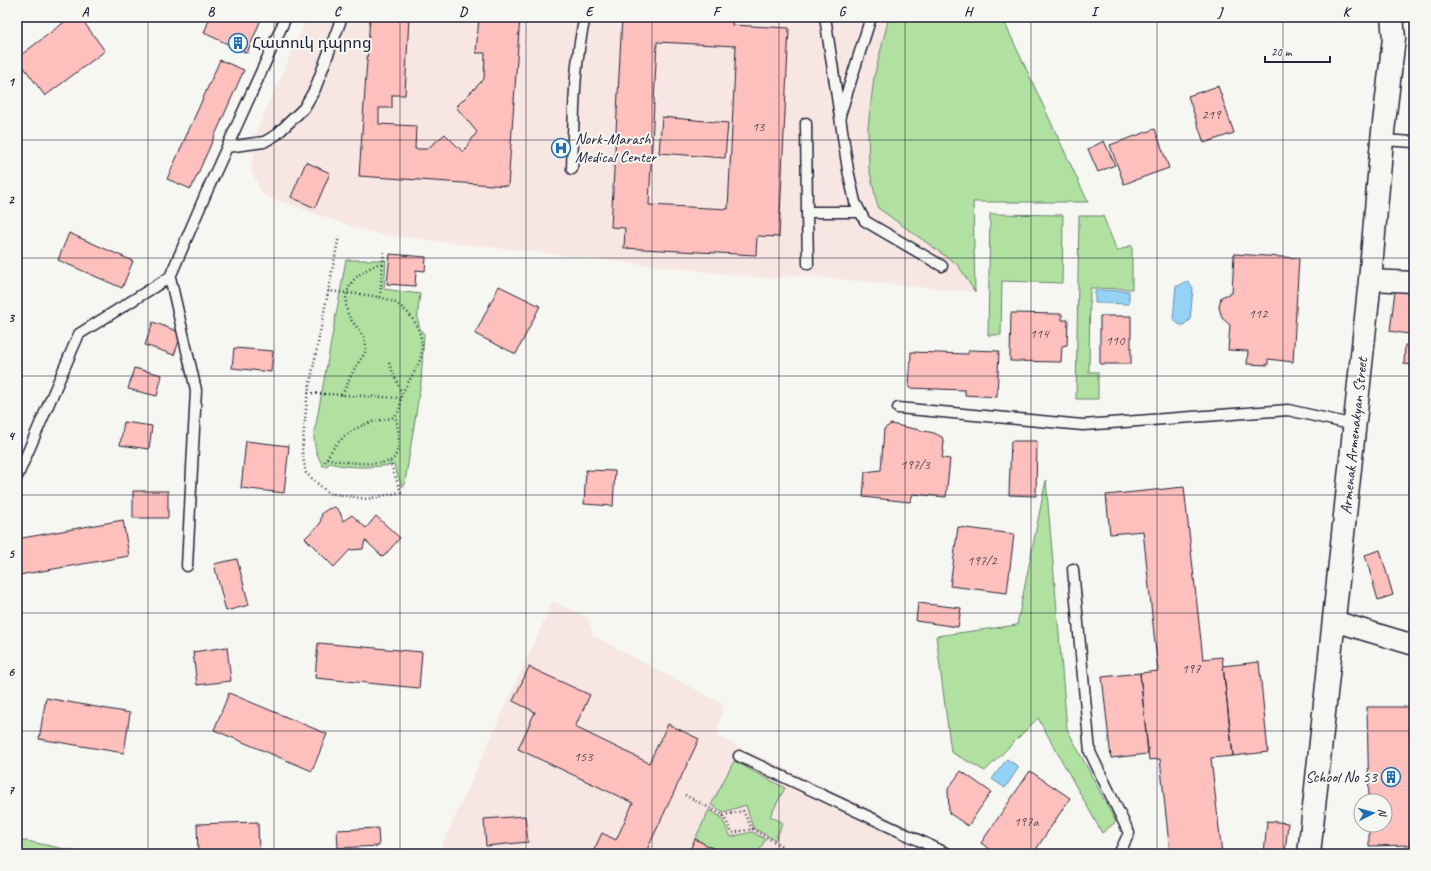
<svg xmlns="http://www.w3.org/2000/svg" width="1431" height="871" viewBox="0 0 1431 871" font-family="Caveat,'Noto Sans Armenian',sans-serif">
  <style>
    .built { fill: #f8e6e2 }
    .green { fill: #b0e1a1; stroke: #69826e }
    .water { fill: #95d3f6; stroke: #678cab }
    .building { fill: #fdc0bc; stroke: #22223b; fill-rule: evenodd }
    .lines { fill: none; stroke-linecap: round; stroke-linejoin: round }
    .lane-casing { stroke: #22223b; stroke-width: 13 }
    .street-casing { stroke: #22223b; stroke-width: 23 }
    .secondary-casing { stroke: #22223b; stroke-width: 25 }
    .path { stroke: #22223b; stroke-width: 2.5; stroke-dasharray: 1 3; stroke-linecap: butt }
    .lane { stroke: #f6f6f2; stroke-width: 10 }
    .street { stroke: #f6f6f2; stroke-width: 20 }
    .secondary { stroke: #f6f6f2; stroke-width: 22 }
    .grid { fill: none; stroke: #22223b; stroke-width: 1; stroke-opacity: 0.55 }
    .labels { text-anchor: middle; dominant-baseline: central; stroke-width: 4; stroke-linejoin: round; paint-order: stroke }
    .number-label { font-size: 14px; fill: #594a5b }
    .poi-label { font-size: 16px; fill: #22223b; stroke: #f6f6f2; text-anchor: start }
    .street-label { font-size: 16px; fill: #22223b; stroke: #f6f6f2 }
    .neatline { fill: none; stroke: #22223b; stroke-width: 1.5 }
    .grid-label { font-size: 13px; text-anchor: middle; font-weight: bold; fill: #22223b }
  </style>
  <rect width="100%" height="100%" fill="#f6f6f2"/>
  <filter id="ink" filterUnits="userSpaceOnUse"><feTurbulence type="fractalNoise" baseFrequency=".025" numOctaves="2"/><feDisplacementMap in="SourceGraphic" scale="8" xChannelSelector="R" yChannelSelector="G"/><feConvolveMatrix kernelMatrix="1 2 1 2 8 2 1 2 1" color-interpolation-filters="sRGB"/></filter>
  <g filter="url(#ink)">
    <path class="built" d="M308 17H889L874 77 878 208 958 265 975 292 795 275 774 279 383 235 356 228 263 195 251 169 258 127Z
      M553 601 588 618 593 636 723 704 717 736 915 830 905 854H448L440 850Z"/>
    <path class="green" d="M889 17H1002L1088 202H973L975 292 958 265 878 208 869 168 868 127 874 77Z
      M990 214 1063 215 1062 283 1002 281 1001 335H988Z
      M1079 216H1103L1117 251 1132 245V289L1090 288 1089 372H1098V399H1076Z
      M346 260H386L384 289 420 294C419 307 414 324 424 334L421 382 405 482 402 487 394 465C371 467 353 469 329 463L327 466H323C317 456 314 447 314 435Z
      M1046 480 1067 729 1116 822 1102 833 1038 718 985 771 951 752 936 636 1017 625Z
      M734 761 785 788 770 816 783 823 775 840 753 828 746 805 724 812 711 805Z
      M709 810 721 817 731 837 752 832 765 839 758 854H724L695 839Z
      M17 839 89 854H17Z"/>
    <path class="water" d="M1184 282H1189L1193 288 1190 321H1188L1184 325H1180L1173 319 1176 286H1179Z
      M1095 290 1129 291V304L1095 303Z
      M1007 759 1019 767 1005 788 992 779Z"/>
    <path class="building" d="M71 17H80L105 51 45 96 17 58Z
      M210 17H262L247 53 204 33Z
      M370 17H409L405 95H392V108H379V124L416 126 415 149H427L445 134 463 152 477 132 456 107 484 79 485 53H476L479 17H520L508 186 359 176Z
      M622 17H732V25L789 28 779 237 757 236 756 255 624 248 625 228 611 227ZM657 42 736 46 728 209 649 205Z
      M220 60 244 70 191 189 167 179Z
      M1218 86 1234 133 1204 143 1188 96Z
      M662 117 728 123 725 158 659 153Z
      M1155 129 1169 168 1124 184 1110 145Z
      M1104 141 1115 165 1098 172 1088 149Z
      M306 162 330 173 315 208 291 197Z
      M69 233 133 261 122 288 58 260Z
      M390 254 426 257 425 271 416 270 415 286 387 284Z
      M1234 254 1299 258 1293 362 1268 359V365L1247 364 1248 351 1228 350 1230 325 1222 318 1219 307 1221 297 1232 293Z
      M499 286 540 306 516 354 475 334Z
      M1395 291 1414 293V335L1390 331Z
      M1011 313 1062 314V320H1068L1067 345 1062 346 1061 362 1010 361Z
      M1100 316H1131V364H1100Z
      M153 322 182 333 174 355 145 345Z
      M1405 345H1414V365L1404 364Z
      M234 348 273 351 271 372 232 368Z
      M969 350 999 351 997 397 965 395V390L909 388 911 352 968 354Z
      M134 368 162 375 157 396 128 389Z
      M124 422 152 426 149 449 120 445Z
      M891 424 934 433 942 437 944 443 942 458 950 459 946 497 913 494 910 502 863 497 865 472 881 470 884 429Z
      M246 441 289 446 284 493 241 488Z
      M1011 441H1037L1036 496 1009 495Z
      M586 470 615 471 613 506 584 504Z
      M1184 487 1203 659 1222 657 1233 756 1211 758 1222 854H1170L1160 759 1149 760 1140 673 1158 671 1143 531 1110 534 1106 495Z
      M133 491H168V518H133Z
      M335 507 340 512 343 521 352 515 366 528 376 516 400 538 383 557 365 540 363 549 350 550 334 567 305 538 320 524 322 513 328 509Z
      M123 520 129 556 19 575 17 564V539Z
      M958 527 1014 534 1007 593 950 586Z
      M1380 550 1393 595 1378 600 1365 555Z
      M237 559 249 605 226 611 214 564Z
      M918 603 961 608 958 627 916 621Z
      M318 643 422 652 419 688 315 678Z
      M227 647 231 681 197 685 193 652Z
      M1259 662 1268 752 1233 756 1223 666Z
      M529 667 590 695 575 727 649 763 668 724 699 739 645 854H592L602 833 616 840 633 803 518 749 535 712 513 701Z
      M1140 673 1148 754 1111 758 1102 677Z
      M229 693 327 734 312 771 214 730Z
      M46 698 130 713 124 753 39 739Z
      M1367 707H1409L1410 738H1414V755H1413L1414 814H1411V845L1369 846V825H1385V801H1369Z
      M961 771 991 792 968 826 949 813 948 789Z
      M1030 771 1070 798 1033 854H997L981 843Z
      M525 816 528 842 486 846 484 819Z
      M1267 821 1288 823 1285 854H1264Z
      M258 822 259 854H198L197 824Z
      M378 828 379 846 338 848 337 830Z
      M695 839 724 854H688Z"/>
    <g class="lines">
      <defs>
        <path id="lane" d="M825 17 848 170 855 202 865 221 942 266
          M840 115 871 17
          M806 123 807 212H860
          M1382 140 1414 142
          M227 147 264 142 276 135 304 108 315 89 342 17
          M572 169C574 118 573 67 585 17
          M807 212 808 264
          M170 277 207 191 286 17
          M898 408 1083 425 1288 410 1355 425
          M17 477 79 334 170 277 196 390 187 566
          M1073 569 1090 752 1129 833 1119 854
          M739 756 948 854"/>
        <path id="street" d="M1370 280 1414 282
          M1334 621 1414 645"/>
        <path id="secondary" d="M1309 854 1370 280 1382 140 1394 38 1392 17"/>
      </defs>
      <use href="#lane" class="lane-casing"/>
      <use href="#street" class="street-casing"/>
      <use href="#secondary" class="secondary-casing"/>
      <path class="path" d="M339 236 307 399 302 451 306 473 328 493 367 499 401 492 390 462
        M380 297 384 251
        M389 363 402 394
        M308 393 401 398
        M342 395C347 385 351 374 357 365 360 359 365 355 366 349 367 337 355 326 349 317 347 312 346 307 346 302 346 279 365 269 383 262
        M327 458C337 462 387 468 394 458 401 448 399 427 395 416
        M325 462C336 440 352 427 376 421 382 419 391 420 396 415 401 410 400 404 401 398 402 392 406 386 409 381 413 374 419 365 421 356 426 331 408 304 383 298 365 294 346 293 328 291
        M685 795 723 815 732 833 752 829 787 849 785 854
        M723 815 743 811 752 829"/>
      <use href="#lane" class="lane"/>
      <use href="#street" class="street"/>
      <use href="#secondary" class="secondary"/>
    </g>
  </g>
  <path class="grid" d="M148 17V854M274 17V854M400 17V854M526 17V854M652 17V854M779 17V854M905 17V854M1031 17V854M1157 17V854M1283 17V854M17 140H1414M17 258H1414M17 376H1414M17 495H1414M17 613H1414M17 731H1414"/>
  <defs>
    <symbol id="building-ring" viewBox="-11 -11 22 22"><circle r="9.5" fill="#f6f6f2" stroke="#1f6fb2" stroke-width="1.5"/><path d="M-4-6H4V6H1V3H-1V6H-4ZM-2.5-4.3h1.7v1.8h-1.7ZM.8-4.3h1.7v1.8H.8ZM-2.5-1h1.7V.8h-1.7ZM.8-1h1.7V.8H.8Z" fill="#1f6fb2"/></symbol>
    <symbol id="hospital-ring" viewBox="-11 -11 22 22"><circle r="9.5" fill="#f6f6f2" stroke="#1f6fb2" stroke-width="1.5"/><path d="M-5-5h3v3.5h4V-5h3V5h-3V1.5h-4V5h-3Z" fill="#1f6fb2"/></symbol>
  </defs>
  <g fill-rule="evenodd">
    <use href="#building-ring" x="227" y="32" width="22" height="22"/>
    <use href="#hospital-ring" x="550" y="137" width="22" height="22"/>
    <use href="#building-ring" x="1380" y="766" width="22" height="22"/>
  </g>
  <g class="labels">
    <g class="number-label">
      <text x="1211" y="114">219</text>
      <text x="758" y="126">13</text>
      <text x="1258" y="313">112</text>
      <text x="1039" y="333">114</text>
      <text x="1115" y="340">110</text>
      <text x="915" y="464">197/3</text>
      <text x="982" y="560">197/2</text>
      <text x="1191" y="668">197</text>
      <text x="583" y="756">153</text>
      <text x="1026" y="821">197a</text>
    </g>
    <g class="poi-label">
      <text x="252" y="43">Հատուկ դպրոց</text>
      <text x="575" y="139">Nork-Marash<tspan x="575" dy="18">Medical Center</tspan></text>
      <text x="1377" y="777" text-anchor="end">School No 53</text>
    </g>
    <g class="street-label">
      <text transform="translate(1354 436) rotate(-84)">Armenak Armenakyan Street</text>
    </g>
  </g>
  <rect width="1431" height="871" fill="none" stroke="#f6f6f2" stroke-width="44"/>
  <g transform="translate(1373 813) rotate(84)"><circle r="19" fill="#f6f6f2" stroke="#a1a1a9"/>
  <path d="M0-3L7 15L0 10L-7 15Z" fill="#1f6fb2"/>
  <text y="-6" font-size="11" font-weight="bold" text-anchor="middle" fill="#22223b">N</text>
  </g>
  <path d="M1265 56v6h65v-6" fill="none" stroke="#22223b" stroke-width="2"/>
  <text x="1271" y="56" font-size="12" fill="#22223b" stroke="#f6f6f2" stroke-width="3" paint-order="stroke">20 m</text>
  <rect x="22" y="22" width="1387" height="827" class="neatline"/>
  <g class="grid-label">
    <text x="85" y="16">A</text>
    <text x="211" y="16">B</text>
    <text x="337" y="16">C</text>
    <text x="463" y="16">D</text>
    <text x="589" y="16">E</text>
    <text x="716" y="16">F</text>
    <text x="842" y="16">G</text>
    <text x="968" y="16">H</text>
    <text x="1094" y="16">I</text>
    <text x="1220" y="16">J</text>
    <text x="1346" y="16">K</text>
    <text x="11" y="86">1</text>
    <text x="11" y="204">2</text>
    <text x="11" y="322">3</text>
    <text x="11" y="440">4</text>
    <text x="11" y="558">5</text>
    <text x="11" y="676">6</text>
    <text x="11" y="794">7</text>
  </g>
</svg>
